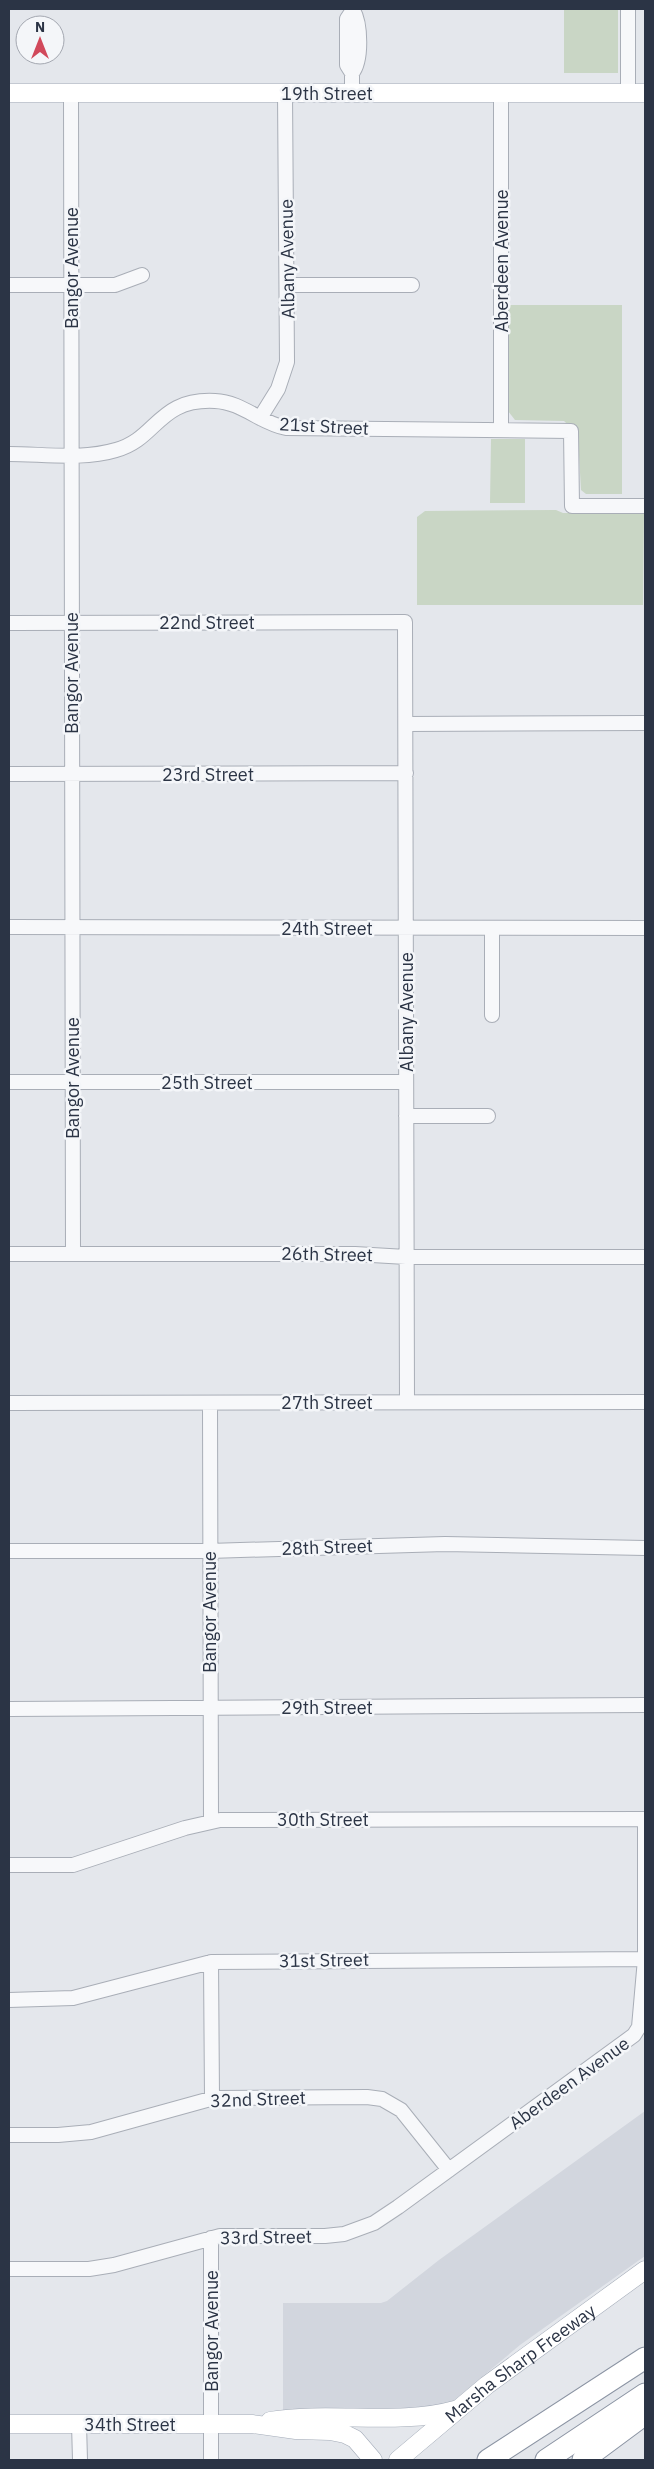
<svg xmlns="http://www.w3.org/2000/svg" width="654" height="2469" viewBox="0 0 654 2469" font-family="'IBM Plex Sans',sans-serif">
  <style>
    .built { fill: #d2d6de }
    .green { fill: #c9d6c5 }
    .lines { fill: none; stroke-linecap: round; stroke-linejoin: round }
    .minor-casing { stroke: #a9aeb7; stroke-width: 16 }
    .major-casing { stroke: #a3abb8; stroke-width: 19 }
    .highway-casing { stroke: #8b94a3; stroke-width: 23 }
    .minor { stroke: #f7f8fa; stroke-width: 14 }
    .major { stroke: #fff; stroke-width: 18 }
    .highway { stroke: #fff; stroke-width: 21 }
    .labels { text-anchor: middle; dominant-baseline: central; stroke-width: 5; stroke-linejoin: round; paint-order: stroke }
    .street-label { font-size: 18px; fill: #2b3445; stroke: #f4f6f9 }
  </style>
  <rect width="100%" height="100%" fill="#e4e7ec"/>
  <path class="built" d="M645 2111V2256L520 2345 446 2407 430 2411 283 2410V2303H381L387 2301 439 2260Z"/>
  <path class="green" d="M564 9H618V73H564Z
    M508 305H622V494H586L581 490 578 437 576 432 564 421 515 420 508 411Z
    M491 439H525V503H490Z
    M556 510 563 513H644L643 605H417V517L425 511Z"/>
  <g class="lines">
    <defs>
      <path id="minor" d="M628 9V93
        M352 73C362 61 361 24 353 10L347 19V65L352 73V93
        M71 93 73 1254
        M501 93V429
        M9 285H115L142 275
        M287 285H412
        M260 418 278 389 287 362 285 93
        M9 454C43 454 83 460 116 450 157 439 158 398 215 401 242 402 260 423 286 428L571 431 572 506H645
        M9 623 405 622 407 1402
        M406 724 645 723
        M9 774 406 773
        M9 927 645 928
        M492 1015V928
        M9 1082H406
        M406 1116H488
        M9 1254H355L406 1257H645
        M9 1403 645 1402
        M210 1403 211 1820
        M9 1551H209L445 1544 645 1548
        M9 1709 645 1705
        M9 1865H73L185 1828 220 1820 645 1819
        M211 1962 212 2098
        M9 2000 73 1998 211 1962 645 1959
        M9 2135H58L91 2132 214 2098 367 2097 382 2099 401 2110 449 2170
        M211 2238V2460
        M9 2269H89L114 2265 220 2236H325L344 2234 374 2223 398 2207 634 2035 639 2027 645 1959V1819
        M79 2424 80 2460"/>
      <g id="major">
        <path d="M9 93H645"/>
        <path d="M270 2421C330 2411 399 2426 455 2410"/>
        <path d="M9 2424H252L296 2430 330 2431 345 2434 355 2439 373 2460"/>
        <path id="s1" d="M398 2460 487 2385 645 2270"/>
      </g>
      <path id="highway" d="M488 2460 645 2358
        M546 2460 645 2394
        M583 2460 645 2414"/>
    </defs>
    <use href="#minor" class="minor-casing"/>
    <use href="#major" class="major-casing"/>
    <use href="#highway" class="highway-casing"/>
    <use href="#minor" class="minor"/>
    <use href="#major" class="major"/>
    <use href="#highway" class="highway"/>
  </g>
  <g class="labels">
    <g class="street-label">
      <text x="327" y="93">19th Street</text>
      <text transform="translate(287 259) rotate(-91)">Albany Avenue</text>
      <text transform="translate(501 261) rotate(-90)">Aberdeen Avenue</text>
      <text transform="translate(71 268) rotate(-90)">Bangor Avenue</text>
      <text transform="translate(324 426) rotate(3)">21st Street</text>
      <text x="207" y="622">22nd Street</text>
      <text transform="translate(71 673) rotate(-90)">Bangor Avenue</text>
      <text x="208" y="774">23rd Street</text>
      <text x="327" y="928">24th Street</text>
      <text transform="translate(406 1012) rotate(-90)">Albany Avenue</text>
      <text transform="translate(72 1078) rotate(-90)">Bangor Avenue</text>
      <text x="207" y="1082">25th Street</text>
      <text transform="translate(327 1254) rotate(1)">26th Street</text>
      <text x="327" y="1402">27th Street</text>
      <text transform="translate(327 1547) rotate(-2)">28th Street</text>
      <text transform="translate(209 1612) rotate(-90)">Bangor Avenue</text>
      <text x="327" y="1707">29th Street</text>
      <text x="323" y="1819">30th Street</text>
      <text transform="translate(324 1960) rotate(-1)">31st Street</text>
      <text transform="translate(569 2083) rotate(-36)">Aberdeen Avenue</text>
      <text transform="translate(258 2099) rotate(-2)">32nd Street</text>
      <text transform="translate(266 2237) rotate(-1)">33rd Street</text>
      <text transform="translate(211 2331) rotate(-90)">Bangor Avenue</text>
      <text stroke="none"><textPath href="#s1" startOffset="156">Marsha Sharp Freeway</textPath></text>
      <text x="130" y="2424">34th Street</text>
    </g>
  </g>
  <rect width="654" height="2469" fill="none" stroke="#2b3445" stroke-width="20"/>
  <g transform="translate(40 40)"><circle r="24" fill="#f4f6f9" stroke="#a4a8b1"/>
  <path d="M0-4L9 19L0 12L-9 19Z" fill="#d1495b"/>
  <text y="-8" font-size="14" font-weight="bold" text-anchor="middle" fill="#2b3445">N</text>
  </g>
</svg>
